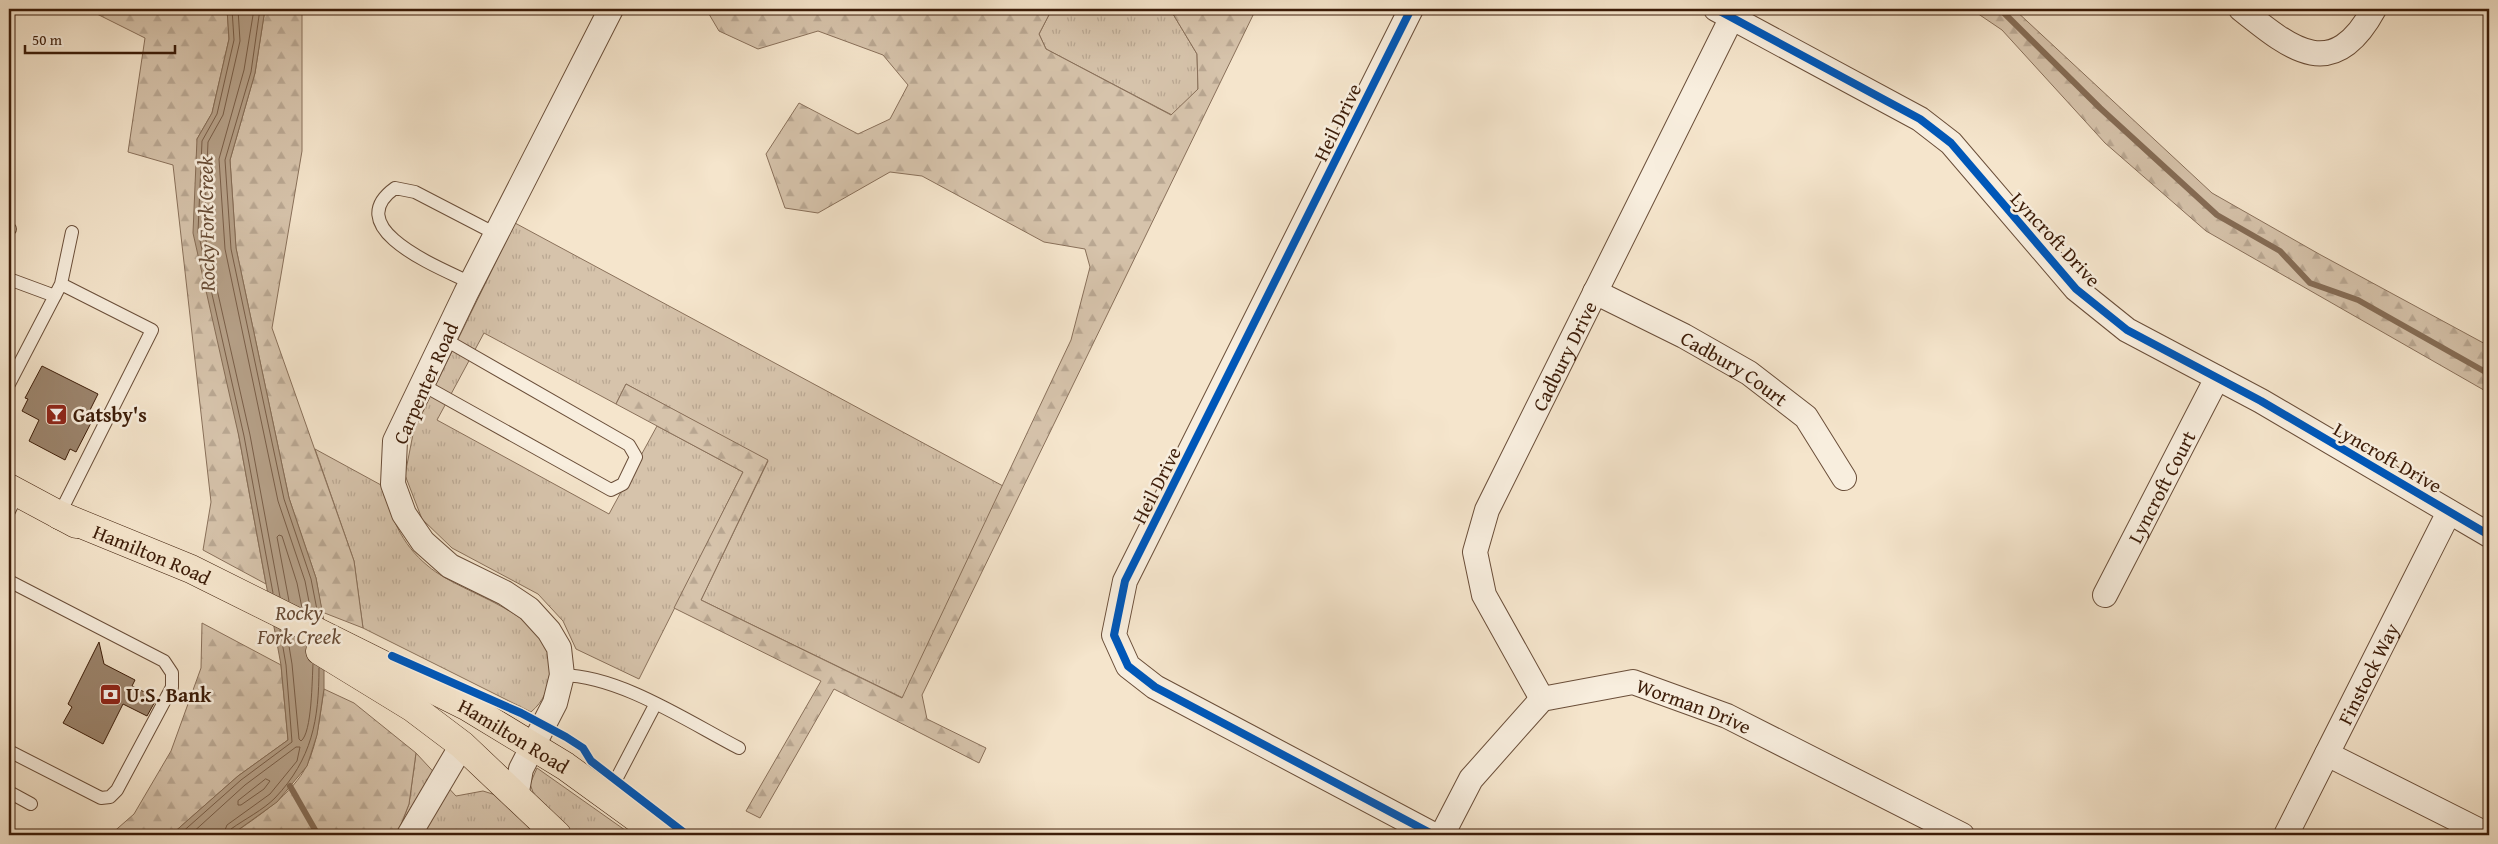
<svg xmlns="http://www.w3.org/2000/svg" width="2498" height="844" viewBox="0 0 2498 844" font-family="'Gentium Book Plus',serif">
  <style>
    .grass { fill: url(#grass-tufts); stroke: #89705a }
    .forest { fill: url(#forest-firs); stroke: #89705a }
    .water { fill: #b6a189; stroke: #856c55 }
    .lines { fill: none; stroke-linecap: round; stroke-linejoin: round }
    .shore { stroke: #795e48; stroke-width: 1 }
    .stream { stroke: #856c55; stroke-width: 6 }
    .building { fill: #9c856e; stroke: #3c1c08 }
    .lane-casing { stroke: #6a4e39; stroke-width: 14 }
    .street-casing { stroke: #6a4e39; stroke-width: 26 }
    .primary-casing { stroke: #3c1c08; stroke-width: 29 }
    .lane { stroke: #f8eede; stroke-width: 12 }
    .street { stroke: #f8eede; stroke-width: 24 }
    .primary { stroke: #f5e5cc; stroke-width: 28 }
    .cycleway-casing { stroke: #f8eede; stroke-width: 11 }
    .cycleway { stroke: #0057b8; stroke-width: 8 }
    .labels { text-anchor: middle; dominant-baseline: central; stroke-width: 5; stroke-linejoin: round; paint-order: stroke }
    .street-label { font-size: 20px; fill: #3c1c08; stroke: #f8eede }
    .poi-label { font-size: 20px; font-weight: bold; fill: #3c1c08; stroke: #f8eede; text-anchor: start }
    .water-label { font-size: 21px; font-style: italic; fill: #674b35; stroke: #f8eede }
  </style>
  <defs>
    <pattern id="grass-tufts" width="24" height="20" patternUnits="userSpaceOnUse" patternTransform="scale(1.25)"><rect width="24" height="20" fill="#d6c3ab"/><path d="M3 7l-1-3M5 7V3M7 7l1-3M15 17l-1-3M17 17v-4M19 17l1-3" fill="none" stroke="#b9a792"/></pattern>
    <pattern id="forest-firs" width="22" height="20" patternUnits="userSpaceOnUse" patternTransform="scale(1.25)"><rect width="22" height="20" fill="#d6c3ab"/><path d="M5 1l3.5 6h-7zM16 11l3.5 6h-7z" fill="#b9a792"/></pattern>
  </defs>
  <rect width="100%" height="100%" fill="#f5e5cc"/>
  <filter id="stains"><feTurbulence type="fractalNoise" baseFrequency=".004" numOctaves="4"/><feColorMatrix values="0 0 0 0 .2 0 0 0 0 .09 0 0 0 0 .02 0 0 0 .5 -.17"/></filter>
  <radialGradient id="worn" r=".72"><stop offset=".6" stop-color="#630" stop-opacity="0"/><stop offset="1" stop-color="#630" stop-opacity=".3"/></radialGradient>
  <path class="grass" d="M1052 9H1170L1197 54 1198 89 1172 115 1046 49 1039 34Z
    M515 223 1003 486 903 698 701 600 768 461 626 384 616 404 484 333 437 420 609 514 657 426 743 472 639 679 576 649 563 621 538 594 452 548 422 519 405 475 414 429Z
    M315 449 381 485C392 517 400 543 428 566 464 597 557 613 550 672 548 689 544 701 531 712L363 628 354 561Z
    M416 753 456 796 483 791 499 796 536 835H397L409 804Z
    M537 768 632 835H567L537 803 530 784Z"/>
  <path class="forest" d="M87 9H227L229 39 212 113 197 139 239 437 266 584 203 550 211 502 173 165 128 152 145 38Z
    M265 9H302V151L272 328 354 561 363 628 322 612 316 578 289 498 236 248 230 160 255 73Z
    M706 9H927L939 13 948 9H1052L1039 34 1046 49 1171 115 1198 89 1197 54 1170 9H1256L922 695 927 719 986 748 979 763 834 689 760 818 746 811 821 681 674 608 743 472 616 404 626 384 768 460 701 600 902 698 1071 340 1090 267 1085 249 1044 242 922 176 890 172 818 213 785 208 766 154 799 103 858 134 890 119 908 85 883 55 818 31 758 49 719 31Z
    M1971 9H2014L2212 193 2319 254 2489 346V393L2206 231 2105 143 2002 30Z
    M202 623 281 665 288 740 238 776 171 835H110L134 814 171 751 201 668Z
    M324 689 354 703 416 753 409 804 397 835H231C257 817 293 794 307 765 318 741 320 715 324 689Z"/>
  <path class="water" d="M227 9H265L255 73 230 160 236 248 289 498 316 578 324 621V689L317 735 307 766 277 802 231 835H171L238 776 288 740 281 665 239 437 193 233 197 139 212 113 229 39Z"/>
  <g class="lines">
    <path class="shore" d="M232 9 234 40 217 114 202 141 198 232 244 436 273 593
      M238 9 240 41 223 115 208 142 204 232 250 435 280 597
      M254 9 244 70 219 159 225 249 278 501 305 581 311 612
      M260 9 251 72 225 160 231 249 284 499 311 579 318 615
      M289 601 277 537 279 535 282 536 297 583 302 608
      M287 634 292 664 299 739 301 741C312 733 312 679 313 664
      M266 779 270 781 264 789 241 805H238V801Z
      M179 835 241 780 292 742 286 665 280 630
      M190 835 245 785 296 747H300L297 761 270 794 227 825 223 835
      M229 835 231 829C245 819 263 810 275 798 312 759 319 720 319 668"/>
    <path class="stream" d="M2000 9 2100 108 2217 215 2280 251 2310 283 2358 300 2489 374
      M290 786 318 835"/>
  </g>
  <path class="building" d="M42 366 98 394 87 416 93 419 76 452 70 449 65 460 29 441 39 420 22 411 28 399 25 398Z
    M99 642 104 664 135 680 132 686 157 698 147 716 123 704 103 744 63 723 72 707 68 704Z"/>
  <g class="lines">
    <defs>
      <path id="lane" d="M9 228 10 229
        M9 279 55 296
        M471 283C443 269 338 229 395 188L415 192 496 234
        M9 384 61 284 72 232
        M421 384 611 490 623 484 636 457 629 445 444 339
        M9 511 18 493
        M59 515 152 330 61 284
        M9 581 164 661 172 673V687L117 790 110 797 101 798 9 751
        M562 675C620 676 687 721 739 748
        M9 792 31 804
        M608 795 655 705"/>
      <g id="street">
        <path d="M1411 9 1125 581 1114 635 1128 666 1155 687 1434 835"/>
        <path d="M1716 9 1920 119 1951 143 2076 289 2127 330 2261 401 2489 535"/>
        <path d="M2241 9C2292 50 2333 84 2374 9"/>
        <path id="s1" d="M1595 292 1684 336 1749 373 1806 417 1844 478"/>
        <path id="s2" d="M2105 595 2217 378"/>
        <path id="s3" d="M1542 699 1484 595 1475 552 1487 510 1732 17"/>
        <path d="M2327 754 2488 835"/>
        <path d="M516 797 521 769 555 703 562 675 559 648 549 631 529 609 505 593 450 566 423 542 404 514 393 484 395 441 466 293 611 9"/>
        <path d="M409 835 462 745"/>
        <path id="s4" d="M1442 835 1471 779 1542 699 1633 682 1727 716 1962 835"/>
        <path id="s5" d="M2286 835 2449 512"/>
      </g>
      <g id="primary">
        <path d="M9 488 76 524"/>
        <path id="s6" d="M59 515 191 569 468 707 565 766 660 835"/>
        <path d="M320 651 413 708 462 745 557 835"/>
      </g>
    </defs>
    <use href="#lane" class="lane-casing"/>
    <use href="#street" class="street-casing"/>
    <use href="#primary" class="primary-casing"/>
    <use href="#lane" class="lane"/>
    <use href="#street" class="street"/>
    <use href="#primary" class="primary"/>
    <defs>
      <path id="cycleway" d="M1411 9 1125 581 1114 635 1128 666 1155 687 1434 835
        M1716 9 1920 119 1951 143 2076 289 2127 330 2261 401 2489 535
        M392 656 521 713 566 737 583 748 591 761 687 835"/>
    </defs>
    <use href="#cycleway" class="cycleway-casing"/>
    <use href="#cycleway" class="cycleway"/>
  </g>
  <defs>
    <symbol id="bar-square" viewBox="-11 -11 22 22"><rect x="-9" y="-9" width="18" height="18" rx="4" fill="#8f2418" stroke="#f8eede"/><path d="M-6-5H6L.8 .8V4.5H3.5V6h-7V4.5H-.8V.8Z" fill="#fff"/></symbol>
    <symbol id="bank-square" viewBox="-11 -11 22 22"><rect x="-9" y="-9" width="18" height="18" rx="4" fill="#8f2418" stroke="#f8eede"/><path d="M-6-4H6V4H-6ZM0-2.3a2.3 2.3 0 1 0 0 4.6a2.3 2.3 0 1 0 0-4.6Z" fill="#fff"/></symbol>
  </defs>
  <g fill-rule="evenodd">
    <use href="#bar-square" x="44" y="402" width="25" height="25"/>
    <use href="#bank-square" x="98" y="682" width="25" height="25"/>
  </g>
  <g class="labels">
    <g class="street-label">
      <text transform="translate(1337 122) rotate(-64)">Heil Drive</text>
      <text transform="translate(2056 239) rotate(47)">Lyncroft Drive</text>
      <text stroke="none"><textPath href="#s3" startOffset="379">Cadbury Drive</textPath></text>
      <text stroke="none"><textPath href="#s1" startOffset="159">Cadbury Court</textPath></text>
      <text transform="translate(425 383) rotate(-66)">Carpenter Road</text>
      <text transform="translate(2388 457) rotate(30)">Lyncroft Drive</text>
      <text transform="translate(1156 485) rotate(-63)">Heil Drive</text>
      <text stroke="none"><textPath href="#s2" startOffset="122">Lyncroft Court</textPath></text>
      <text stroke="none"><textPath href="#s6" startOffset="101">Hamilton Road</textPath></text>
      <text stroke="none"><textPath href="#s5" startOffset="181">Finstock Way</textPath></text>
      <text stroke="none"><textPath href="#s4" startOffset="328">Worman Drive</textPath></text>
      <text stroke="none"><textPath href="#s6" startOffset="506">Hamilton Road</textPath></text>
    </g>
    <g class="poi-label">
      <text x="73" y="414">Gatsby's</text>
      <text x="126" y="694">U.S. Bank</text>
    </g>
    <g class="water-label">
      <text transform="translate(206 224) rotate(-91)">Rocky Fork Creek</text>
      <text x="299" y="612">Rocky<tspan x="299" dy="24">Fork Creek</tspan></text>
    </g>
  </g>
  <rect width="2498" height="844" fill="none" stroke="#f5e5cc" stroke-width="30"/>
  <rect x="10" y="10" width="2478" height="824" fill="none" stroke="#3c1c08" stroke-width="2.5"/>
  <rect x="15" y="15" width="2468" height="814" fill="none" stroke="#3c1c08"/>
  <path d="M25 45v8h150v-8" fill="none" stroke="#3c1c08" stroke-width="2.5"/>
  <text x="32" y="45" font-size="15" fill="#3c1c08" stroke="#f8eede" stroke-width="4" paint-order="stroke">50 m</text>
  <rect width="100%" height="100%" filter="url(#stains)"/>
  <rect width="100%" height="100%" fill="url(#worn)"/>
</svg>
